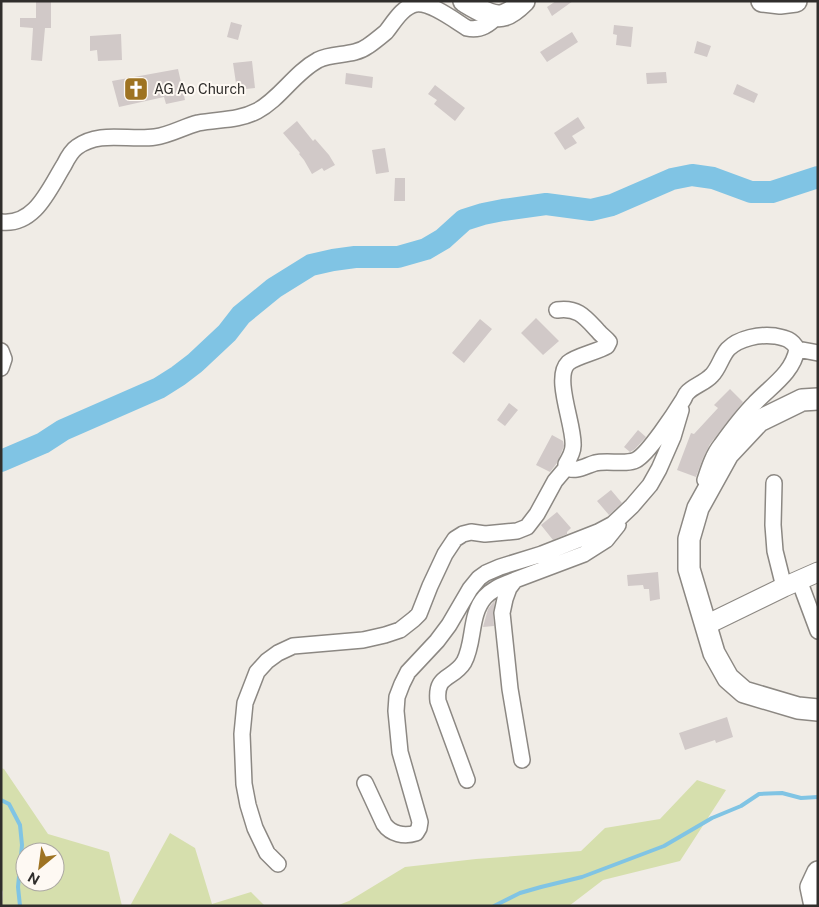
<svg xmlns="http://www.w3.org/2000/svg" width="819" height="907" viewBox="0 0 819 907" font-family="'Public Sans',sans-serif">
  <style>
    .green { fill: #d6dfad; fill-rule: evenodd }
    .lines { fill: none; stroke-linecap: round; stroke-linejoin: round }
    .stream { stroke: #80c4e4; stroke-width: 4 }
    .river { stroke: #80c4e4; stroke-width: 22 }
    .building { fill: #d1c9c8 }
    .minor-casing { stroke: #8c8883; stroke-width: 18 }
    .tertiary-casing { stroke: #8c8883; stroke-width: 21 }
    .secondary-casing { stroke: #8c8883; stroke-width: 24 }
    .minor { stroke: #fff; stroke-width: 15 }
    .tertiary { stroke: #fff; stroke-width: 19 }
    .secondary { stroke: #fff; stroke-width: 21 }
    .labels { text-anchor: middle; dominant-baseline: central; stroke-width: 4; stroke-linejoin: round; paint-order: stroke }
    .poi-label { font-size: 14px; fill: #302e2c; stroke: #fef9f3; text-anchor: start }
  </style>
  <rect width="100%" height="100%" fill="#f0ece6"/>
  <path class="green" d="M1 768 4 769 48 834 109 852 122 906H2L3 892 1 888ZM25 852H55V882H25Z
    M697 780 726 790 680 861 603 880 569 906H336L349 901 405 867 476 859 581 851 605 828 660 819Z
    M170 833 195 848 212 904 251 892 265 906H130Z"/>
  <g class="lines">
    <path class="stream" d="M1 800 9 804 20 825 22 845 18 887 20 906
      M494 906 520 893 541 887 582 877 664 846 712 818 741 806 759 794 782 793 801 798 818 797"/>
    <path class="river" d="M1 461 43 443 63 430 159 388 178 376 195 363 227 333 241 315 274 288 311 265 333 260 355 257H398L426 249 443 239 464 220 483 214 503 210 546 204 591 210 612 205 672 179 692 175 713 178 751 192H772L818 177"/>
  </g>
  <path class="building" d="M36 1H51V28H45L42 61 31 60 33 28 20 27V18H36Z
    M556 1H573L552 16 547 7Z
    M231 22 242 25 238 40 227 37Z
    M614 25 633 27 631 47 616 45 617 35 613 34Z
    M572 32 578 42 547 62 540 52Z
    M121 34 122 60 98 61 97 50 90 51V36Z
    M697 41 711 46 707 57 694 53Z
    M252 61 255 88 237 90 233 63Z
    M178 69 185 100 166 104 164 97 119 107 112 81Z
    M666 72 667 83 647 84 646 73Z
    M346 73 373 77 372 88 345 84Z
    M737 84 758 94 754 103 733 94Z
    M435 85 465 108 455 121 434 104 437 100 428 94Z
    M578 117 585 128 572 136 577 143 565 150 554 133Z
    M297 121 313 141 315 139 329 155 335 165 324 171 322 168 312 174 304 160 299 154 300 153 283 133Z
    M385 148 389 172 376 174 372 150Z
    M395 178H405V201H394Z
    M536 318 559 341 543 355 521 333Z
    M480 319 492 329 464 363 452 353Z
    M730 389 743 402 710 444 703 458 696 477 677 470 691 433 694 434 718 408 714 405Z
    M509 403 518 410 505 426 497 420Z
    M638 430 646 437 635 449 630 452 624 447Z
    M552 435 563 441 564 446 557 463 550 472 536 465Z
    M611 490 622 503 609 515 597 501Z
    M557 512 571 528 567 532V534L553 540 541 525Z
    M658 572 660 599 650 601 649 589H644L643 585 628 586 627 575Z
    M495 600 493 614 494 626 483 627 488 609Z
    M727 717 733 737 716 743 715 740 685 750 679 733Z"/>
  <g class="lines">
    <defs>
      <path id="minor" d="M1 222C35 226 49 189 64 165 67 159 71 151 77 147 100 130 129 141 155 137 170 135 183 127 198 123 218 119 238 121 257 111 280 99 294 73 318 60 334 52 353 57 368 46 374 42 380 37 386 32 394 22 402 7 416 4 431 2 454 20 467 28 479 31 489 25 497 16
        M557 310C578 307 585 317 598 331 601 335 606 338 609 342L607 346C597 352 576 356 568 363 553 378 575 427 573 446 573 452 569 459 566 464V467C575 473 585 466 595 463 607 460 626 465 636 460 648 454 675 413 683 400 685 397 685 395 687 393 693 386 705 383 712 375 719 368 721 357 728 349 739 338 760 334 775 336 785 338 792 339 797 349 793 373 771 386 755 403 743 415 731 431 721 445 713 455 709 468 705 480
        M797 349 818 353
        M1 351 4 359 1 368
        M774 483 773 525 775 551 784 587
        M799 580 818 631
        M522 760 510 689 502 613 505 599 509 588 515 580 584 554 606 540 618 525
        M467 780 438 701C435 674 453 680 464 662 475 642 469 615 485 597 493 588 504 585 515 580
        M365 783 384 824C391 834 404 837 416 833L419 828 420 822 400 752 396 711 397 697 402 684 408 672 437 641 449 625 470 589 479 578 486 573 500 567 542 554 598 532 613 524 632 506 650 485 659 469 673 437 681 410
        M278 864 267 853 255 828 248 805 244 784 242 734 245 703 257 672 267 661 278 653 293 646 363 640 385 635 400 630 414 619 419 614 430 586 445 554 455 539 463 534 471 532 485 534 517 531 527 527 537 514 555 481 566 468"/>
      <path id="tertiary" d="M706 625 784 587 818 572"/>
      <path id="secondary" d="M464 1C474 7 493 19 504 15 511 13 519 6 524 1
        M762 1 780 3 796 1
        M818 399 802 400 759 421 728 454 698 508 689 539V569L714 653 728 678 744 692 798 708 818 710
        M815 906 811 887 818 872"/>
    </defs>
    <use href="#minor" class="minor-casing"/>
    <use href="#tertiary" class="tertiary-casing"/>
    <use href="#secondary" class="secondary-casing"/>
    <use href="#minor" class="minor"/>
    <use href="#tertiary" class="tertiary"/>
    <use href="#secondary" class="secondary"/>
  </g>
  <defs>
    <symbol id="church-square" viewBox="-11 -11 22 22"><rect x="-9" y="-9" width="18" height="18" rx="4" fill="#9e7322" stroke="#fef9f3"/><path d="M-1.2-6h2.4v3.5h3.3v2.4h-3.3V6h-2.4V-.1h-3.3v-2.4h3.3Z" fill="#fff"/></symbol>
  </defs>
  <g fill-rule="evenodd">
    <use href="#church-square" x="122" y="75" width="28" height="28"/>
  </g>
  <g class="labels">
    <g class="poi-label">
      <text x="154" y="89">AG Ao Church</text>
    </g>
  </g>
  <rect width="819" height="907" fill="none" stroke="#302e2c" stroke-width="5"/>
  <g transform="translate(40 867) rotate(209)"><circle r="24" fill="#fef9f3" stroke="#aca8a3"/>
  <path d="M0-4L9 19L0 12L-9 19Z" fill="#9e7322"/>
  <text y="-8" font-size="14" font-weight="bold" text-anchor="middle" fill="#302e2c">N</text>
  </g>
</svg>
